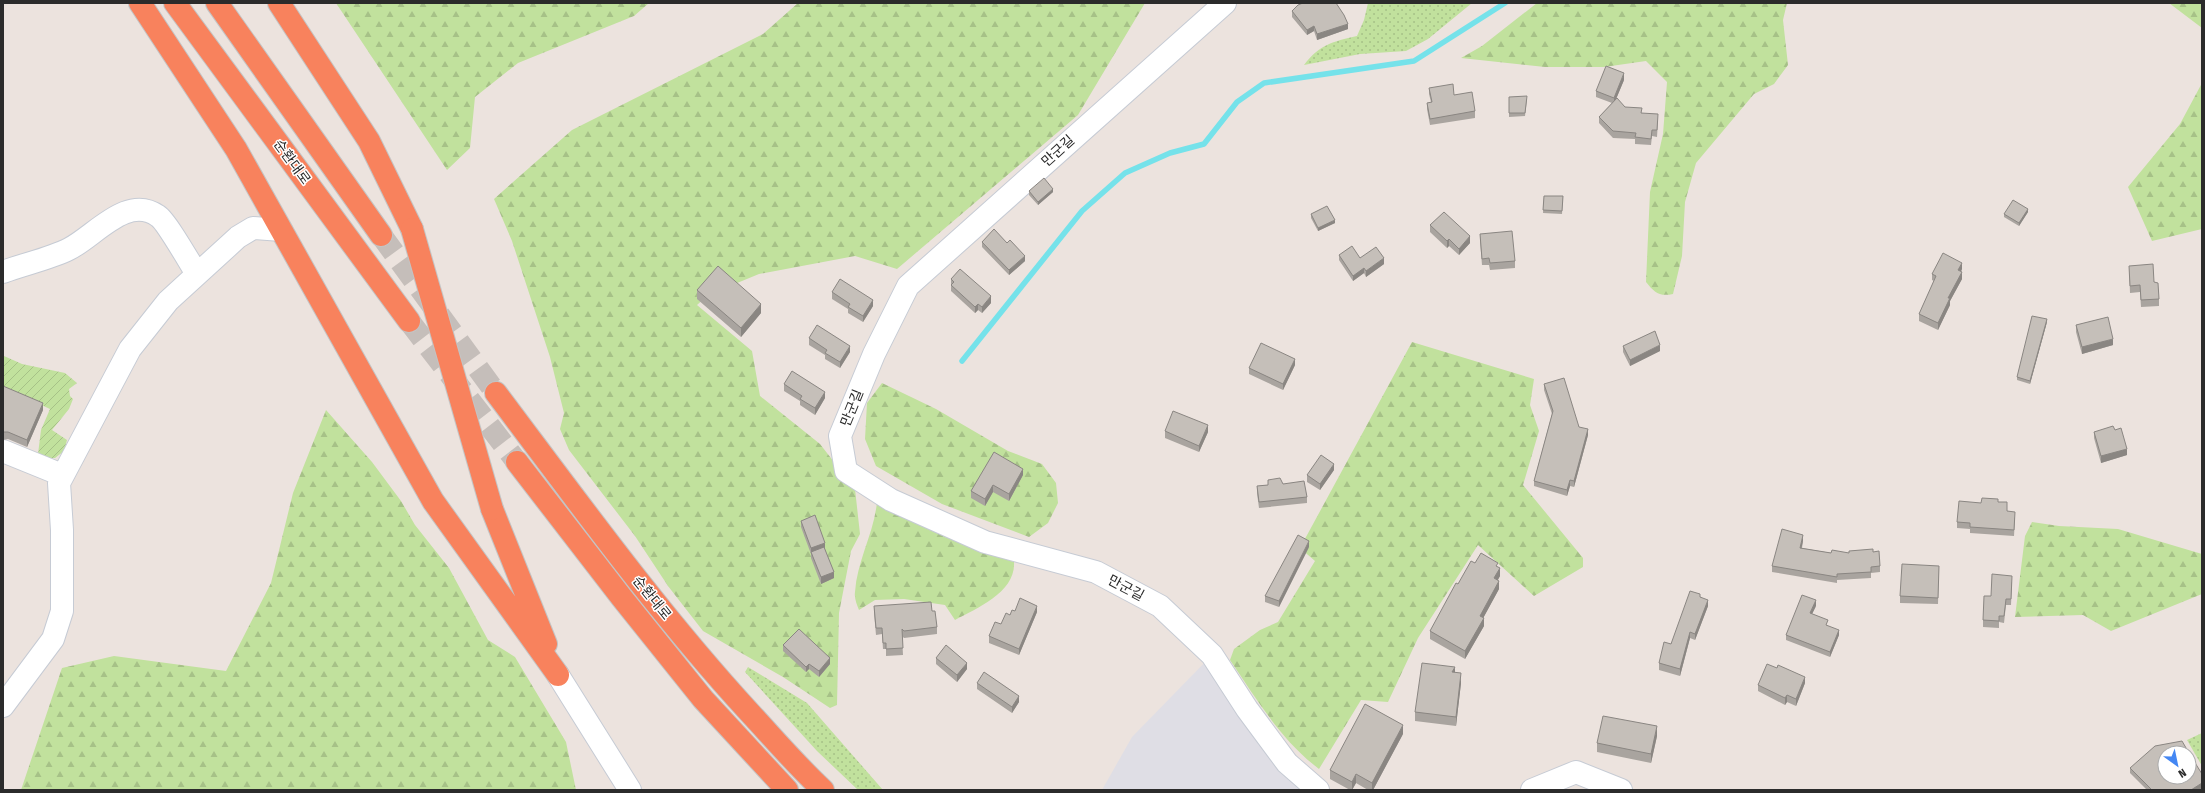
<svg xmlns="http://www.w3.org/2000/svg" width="2205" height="793" viewBox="0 0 2205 793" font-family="'Fira Sans Condensed','Noto Sans KR',sans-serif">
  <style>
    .industrial { fill: #dfdee5 }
    .grass { fill: url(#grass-dots) }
    .forest { fill: url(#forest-firs) }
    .garden { fill: url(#garden-furrows) }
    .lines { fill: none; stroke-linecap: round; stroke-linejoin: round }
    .stream { stroke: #75e2ea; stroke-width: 5.5 }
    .highway-tunnel { stroke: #c5beba; stroke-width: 22; stroke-dasharray: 22 11; stroke-linecap: butt }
    .minor-casing { stroke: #c6cbd4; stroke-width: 24 }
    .highway-casing { stroke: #c4c4c4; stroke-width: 24 }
    .minor { stroke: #fff; stroke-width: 22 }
    .highway { stroke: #f8825d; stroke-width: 22 }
    .highway-bridge-casing { stroke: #c4c4c4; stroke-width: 24; stroke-linecap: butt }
    .highway-bridge { stroke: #f8825d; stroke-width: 22 }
    .wall { fill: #a9a49f }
    .shaded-wall { fill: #8a8682 }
    .building { fill: #c5bfb9; stroke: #8a8682 }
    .labels { text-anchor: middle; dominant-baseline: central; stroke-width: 3; stroke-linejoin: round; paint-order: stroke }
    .street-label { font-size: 14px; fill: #2b2b2b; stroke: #fff }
  </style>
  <defs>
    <pattern id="grass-dots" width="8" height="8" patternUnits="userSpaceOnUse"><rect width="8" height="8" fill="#c1e19d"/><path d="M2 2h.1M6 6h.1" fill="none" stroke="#a6c187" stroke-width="1.8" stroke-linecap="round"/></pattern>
    <pattern id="forest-firs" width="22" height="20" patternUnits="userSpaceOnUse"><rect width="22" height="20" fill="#c1e19d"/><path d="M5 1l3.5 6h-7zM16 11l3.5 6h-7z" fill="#a6c187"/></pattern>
    <pattern id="garden-furrows" width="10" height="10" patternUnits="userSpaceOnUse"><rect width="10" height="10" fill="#c1e19d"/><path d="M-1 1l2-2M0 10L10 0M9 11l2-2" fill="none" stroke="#a6c187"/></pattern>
  </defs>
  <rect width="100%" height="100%" fill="#ece3de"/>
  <path class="industrial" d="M1212 655 1318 790H1102L1132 737Z"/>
  <path class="grass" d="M1368 3H1472L1428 39 1406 51 1360 54 1304 65C1320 44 1332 42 1357 36L1364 20Z
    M748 667 807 703 883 790H858L817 751 745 672Z
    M2202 733V766L2187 740Z"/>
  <path class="forest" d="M336 3H649L634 16 518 63 475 97 470 148 447 170Z
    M798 3H1145L1078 115 897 269 855 256 759 274 708 295 697 305 752 351 760 396 820 444 855 489 860 534 851 551 839 613 837 705 830 708 783 677 703 631 668 586 635 536 569 450 560 429 564 413 550 357 512 241 494 199 572 130 763 34Z
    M1537 3H1787L1783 20 1788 65 1774 84 1754 94 1696 163 1685 202 1682 256 1673 294C1659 297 1654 292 1646 282L1650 192 1663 134 1667 82 1646 61 1604 67H1545L1461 58 1482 46Z
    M2169 3H2202V28Z
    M2202 83V229L2152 241 2128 187 2180 124Z
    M1412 342 1534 379 1530 405 1539 431 1523 485 1583 558V567L1534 596 1478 545 1418 638 1388 702 1361 700 1319 769C1281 740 1257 700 1230 660L1234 649 1260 630 1278 622 1315 561 1300 548Z
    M882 383 936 409 1008 451 1042 464 1056 483 1058 503 1048 523 1029 537 942 504 876 466 865 439 867 403Z
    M326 410 372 462 401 501 415 525 449 568 488 640 515 657 566 742 576 790H21L62 668 114 656 226 671 271 583 293 493Z
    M877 502 896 508 945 537 1014 562C1016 592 977 608 955 620L945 605 904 599 875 600 859 610C857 605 854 598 855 592 857 561 874 533 877 502Z
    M2032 522 2059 526 2118 529 2202 554V594L2111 631 2083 615 2015 617 2025 536Z"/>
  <path class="garden" d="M3 353 4 356 22 364 65 373 77 383 69 389 70 396 73 399 69 409 52 430 67 440 64 451 55 458H44L38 454 41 430 50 409 9 390 3 385Z"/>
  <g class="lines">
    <path class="stream" d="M962 361 1082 211 1125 173 1170 153 1204 144 1237 102 1264 83 1414 61 1505 3"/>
    <path class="highway-tunnel" d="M381 235 496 393
      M409 321 517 462"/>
    <defs>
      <path id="minor" d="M1225 3 908 286 874 354 840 436 846 471 891 500 985 542 1096 572 1160 606 1212 655 1247 709 1287 763 1318 790
        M3 272C24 264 49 259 69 249 95 236 127 194 158 216 166 221 190 263 197 274
        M3 451 62 475
        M558 675 630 790
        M3 706 53 639 62 611V530L59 483 130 349 168 301 238 237 253 228 281 230
        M1532 790 1576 772 1621 790"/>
      <path id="highway" d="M140 3 236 149 433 501 558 675
        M175 3 409 321
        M217 3 381 235
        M279 3 369 141 412 229
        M496 393C578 502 658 613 750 713 774 739 797 766 823 790
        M517 462 622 598 703 699 787 790
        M492 509 546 644"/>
    </defs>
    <use href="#minor" class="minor-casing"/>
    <use href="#highway" class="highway-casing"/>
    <use href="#minor" class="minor"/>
    <use href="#highway" class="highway"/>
    <defs>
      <path id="highway-bridge" d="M412 229 492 509"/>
    </defs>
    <use href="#highway-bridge" class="highway-bridge-casing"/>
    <use href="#highway-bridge" class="highway-bridge"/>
  </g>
  <path class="wall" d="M1292 11 1348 29 1317 40 1314 31 1307 35 1292 17Z
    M1624 80 1616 99 1625 107 1642 113 1658 121 1657 137 1652 136 1651 145 1635 144V139L1613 138 1599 123V117L1612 103 1596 97V91Z
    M1429 88 1454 95 1475 111V118L1430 125 1427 109V103L1431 102 1429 94Z
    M1509 97 1527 99 1525 116 1509 117Z
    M1029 191 1053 192 1038 205 1029 195Z
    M1544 196H1563L1562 214 1543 213Z
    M2028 212 2019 226 2004 217V214Z
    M1311 214 1335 223 1318 231 1311 218Z
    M1430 225 1470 243 1459 255 1449 246 1447 248 1430 232Z
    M1480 234 1515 261V268L1490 270 1489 265H1482L1480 240Z
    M982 242 1007 243 1025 261 1009 275 982 247Z
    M1339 255 1384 264 1366 277 1364 273 1353 281 1339 260Z
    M2129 266 2154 282 2159 299V306L2141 307 2140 292 2130 293Z
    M1962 269 1961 272 1962 279 1950 301V305L1938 330 1919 321V314L1934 281 1932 280V274Z
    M951 279 991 303 982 313 978 310 975 313 951 291Z
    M697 290 761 313 741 337 697 299Z
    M832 292 873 306 863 322 848 313V309L832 299Z
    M2047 322 2030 384 2017 380V377Z
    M2076 325 2113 345 2082 354 2076 332Z
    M809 338 850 352 840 368 825 359V355L809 345Z
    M1623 346 1660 351 1630 366 1623 352Z
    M1295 365 1283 390 1249 374V368Z
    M784 384 825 398 815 415 800 405V401L784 391Z
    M1544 384 1579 427 1588 435 1574 487 1570 486 1567 496 1534 486V481L1552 414 1544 390Z
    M3 386 43 410 27 447 8 439 3 440Z
    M2115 430 2127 455 2101 463 2094 438V432Z
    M1165 431 1208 432 1199 452 1165 438Z
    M1334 470 1320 490 1307 482V475Z
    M1023 475 1009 501 993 492 985 506 971 498V491Z
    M1283 484 1307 497V503L1259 508 1257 493V486Z
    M1998 502 2007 511 2015 518 2014 536 1970 533V529L1957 528V522L1981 503Z
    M801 521 825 549 834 578 821 584 811 558V554L801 527Z
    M1803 541 1802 548 1831 553H1849L1873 552 1880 566V572L1871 573V578L1837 580V583L1772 572V566Z
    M1309 547 1279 607 1265 602V596Z
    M1475 563 1498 567 1500 576 1498 580 1499 589 1483 618 1484 626 1465 659 1430 639V631L1458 584Z
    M1939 566 1938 604 1900 603V596Z
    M2012 582 2011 605H2006L2004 623 1999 622V628L1983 627V620L1991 596Z
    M1700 597 1708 606 1695 640 1690 638 1680 676 1659 670V663Z
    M874 606 932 611 937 627V634L904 638 902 636 903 655 886 656V649H883L882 634 876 635 874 613Z
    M1816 606 1812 614 1839 635 1830 657 1786 640V635Z
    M1015 611 1037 612 1019 655 989 643V636L1010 615Z
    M783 645 830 664 819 677 809 669 806 672 783 651Z
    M936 658 967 669 957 682 936 664Z
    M1777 668 1805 683 1796 706 1787 702 1785 705 1758 691V685Z
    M1455 673 1461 683 1456 726 1415 721V712Z
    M977 683 1019 702 1012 713 977 689Z
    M1403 734 1373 790H1368L1356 783 1352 790H1350L1330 779V770Z
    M1657 736 1651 763 1597 752V743Z
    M2130 768 2202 774V788L2199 790H2147L2130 773Z"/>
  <path class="shaded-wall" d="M1348 24V29L1317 40V34Z
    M1314 26V31L1307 35V30Z
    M1624 73V80L1614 104V98Z
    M1053 189V192L1038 205V202Z
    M2028 209V212L2019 226V223Z
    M1335 220V223L1318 231V228Z
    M1470 236V243L1459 255V249Z
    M1449 239V246L1447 248V241Z
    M1025 256V261L1009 275V270Z
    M1384 258V264L1366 277V271Z
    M1962 263V269L1958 277V270Z
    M1364 268V273L1353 281V276Z
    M1962 272V279L1950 301V305L1938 330V323L1948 298Z
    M991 296V303L982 313V307Z
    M873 300V306L863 322V316Z
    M761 304V313L741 337V328Z
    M978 304V310L975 313V307Z
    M2047 319V322L2030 384V381Z
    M2113 339V345L2082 354V347Z
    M1660 345V351L1630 366V360Z
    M850 346V352L840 368V362Z
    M1295 359V365L1283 390V384Z
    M825 392V398L815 415V408Z
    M43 403V410L27 447V440Z
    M1208 425V432L1199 452V446Z
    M1588 429V435L1574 487V481Z
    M2127 449V455L2101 463V456Z
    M1334 464V470L1320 490V484Z
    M1023 469V475L1009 501V494Z
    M1570 480V486L1567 496V490Z
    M993 485V492L985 506V499Z
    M1803 535V541L1800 554V548Z
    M1309 541V547L1279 607V601Z
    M825 543V549L811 552V554V548Z
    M1500 568V576L1494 586V578Z
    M834 572V578L821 584V577Z
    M1499 581V589L1480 624V616Z
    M1708 600V606L1695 640V634Z
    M1816 600V606L1810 618V613Z
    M1037 606V612L1019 655V649Z
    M1484 618V626L1465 659V651Z
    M1839 630V635L1830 657V652Z
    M1690 632V638L1680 676V669Z
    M830 658V664L819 677V671Z
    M967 663V669L957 682V675Z
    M809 664V669L806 672V667Z
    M1455 667V677L1452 672Z
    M1461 673V683L1456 726V717Z
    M1805 677V683L1796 706V699Z
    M1787 695V702L1785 705V698Z
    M1019 696V702L1012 713V707Z
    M1403 725V734L1373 790H1372V783Z
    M1657 726V736L1651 763V754Z
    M1356 774V783L1352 790V782Z
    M2202 783V788L2199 790H2191Z"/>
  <path class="building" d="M1303 3H1336L1344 15 1348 24 1317 34 1314 26 1307 30 1292 11 1298 5Z
    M1606 66 1624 73 1614 98 1596 91Z
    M1453 84 1454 95 1472 92 1475 111 1430 119 1427 103 1432 102 1429 88Z
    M1527 96 1525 113H1509V97Z
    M1617 98 1625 107 1642 108 1641 113 1658 114 1657 130H1652L1651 139 1635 137 1636 133 1613 131 1599 117Z
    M1044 178 1053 189 1038 202 1029 191Z
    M1544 196H1563L1562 211 1543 210Z
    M2013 200 2028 209 2019 223 2004 214Z
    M1327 206 1335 220 1318 228 1311 214Z
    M1444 212 1470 236 1459 249 1449 239 1447 241 1430 225Z
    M994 229 1007 243 1010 240 1025 256 1009 270 982 242Z
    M1512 231 1515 261 1490 263 1489 258 1482 259 1480 234Z
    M1352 246 1360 258 1376 247 1384 258 1366 271 1364 268 1353 276 1339 255Z
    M1943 253 1962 263 1958 270 1962 272 1948 298H1950L1938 323 1919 314 1936 276 1932 274Z
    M2153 264 2154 282 2158 283 2159 299 2141 300 2140 285 2130 286 2129 266Z
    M718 266 761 304 741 328 697 290Z
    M960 269 991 296 982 307 978 304 975 307 951 285 954 282 951 279Z
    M840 279 873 300 863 316 848 307 850 304 832 292Z
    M2032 316 2047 319 2030 381 2017 377Z
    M2108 317 2113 339 2082 347 2076 325Z
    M817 325 850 346 840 362 825 353 827 350 809 338Z
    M1655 331 1660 345 1630 360 1623 346Z
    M1261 343 1295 359 1283 384 1249 368Z
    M792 371 825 392 815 408 800 399 802 396 784 384Z
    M1564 378 1579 427 1588 429 1574 481 1570 480 1567 490 1534 481 1553 411 1544 384Z
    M3 386 43 403 27 440 8 432H3Z
    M1173 411 1208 425 1199 446 1165 431Z
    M2113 426 2115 430 2121 428 2127 449 2101 456 2094 432Z
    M994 452 1023 469 1009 494 993 485 985 499 971 491Z
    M1321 455 1334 464 1320 484 1307 475Z
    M1280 478 1283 484 1304 481 1307 497 1259 502 1257 486 1268 485V480Z
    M1982 498 1998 499V502H2007V511L2015 512 2014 530 1970 527V523L1957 522 1959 501 1981 503Z
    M815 515 825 543 811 548 801 521Z
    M1782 529 1803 535 1800 548 1831 553 1832 550 1849 553V551L1873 549V552L1879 551 1880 566 1871 567V572L1837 574V577L1772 566Z
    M1298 535 1309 541 1279 601 1265 596Z
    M824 547 834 572 821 577 811 552Z
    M1481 553 1498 563 1496 566 1500 568 1494 578 1499 581 1480 616 1484 618 1465 651 1430 631 1456 583 1458 584 1471 561 1475 563Z
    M1902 564 1939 566 1938 598 1900 596Z
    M1992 574 2012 576 2011 599H2006L2004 616H1999V621L1983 620 1984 596H1991Z
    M1690 591 1700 594V597L1708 600 1695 634 1690 632 1680 669 1659 663 1664 642 1671 644Z
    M1802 595 1816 600 1810 613 1828 620 1826 625 1839 630 1830 652 1786 635Z
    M1020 598 1037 606 1019 649 989 636 995 622 1001 624 1006 613 1010 615 1012 610 1015 611Z
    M931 602 932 611H935L937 627 904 631 902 629 903 648 886 649V643H883L882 628H876L874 606Z
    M799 629 830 658 819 671 809 664 806 667 783 645Z
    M946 645 967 663 957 675 936 658Z
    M1422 663 1455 667 1452 672 1461 673 1456 717 1415 712Z
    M1767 664 1777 668 1778 665 1805 677 1796 699 1787 695 1785 698 1758 685Z
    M984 672 1019 696 1012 707 977 683Z
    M1365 704 1403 725 1372 783 1356 774 1352 782 1330 770Z
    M1603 716 1657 726 1651 754 1597 743Z
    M2182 741 2189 753H2165V777H2189V753L2202 774V783L2191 790H2152L2130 768 2155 746Z"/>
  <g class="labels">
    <g class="street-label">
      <text transform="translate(1058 151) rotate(-42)">만군길</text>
      <text transform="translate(292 162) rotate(54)">순환대로</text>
      <text transform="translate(852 408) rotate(-68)">만군길</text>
      <text transform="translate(1126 588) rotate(28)">만군길</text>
      <text transform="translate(652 598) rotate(51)">순환대로</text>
    </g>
  </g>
  <rect width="2205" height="793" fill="none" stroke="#2b2b2b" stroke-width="8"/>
  <g transform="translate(2177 765) rotate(147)"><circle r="19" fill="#ffffff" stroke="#aaaaaa"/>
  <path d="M0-3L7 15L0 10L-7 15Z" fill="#4487f3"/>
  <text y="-6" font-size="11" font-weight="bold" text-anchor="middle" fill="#2b2b2b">N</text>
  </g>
</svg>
